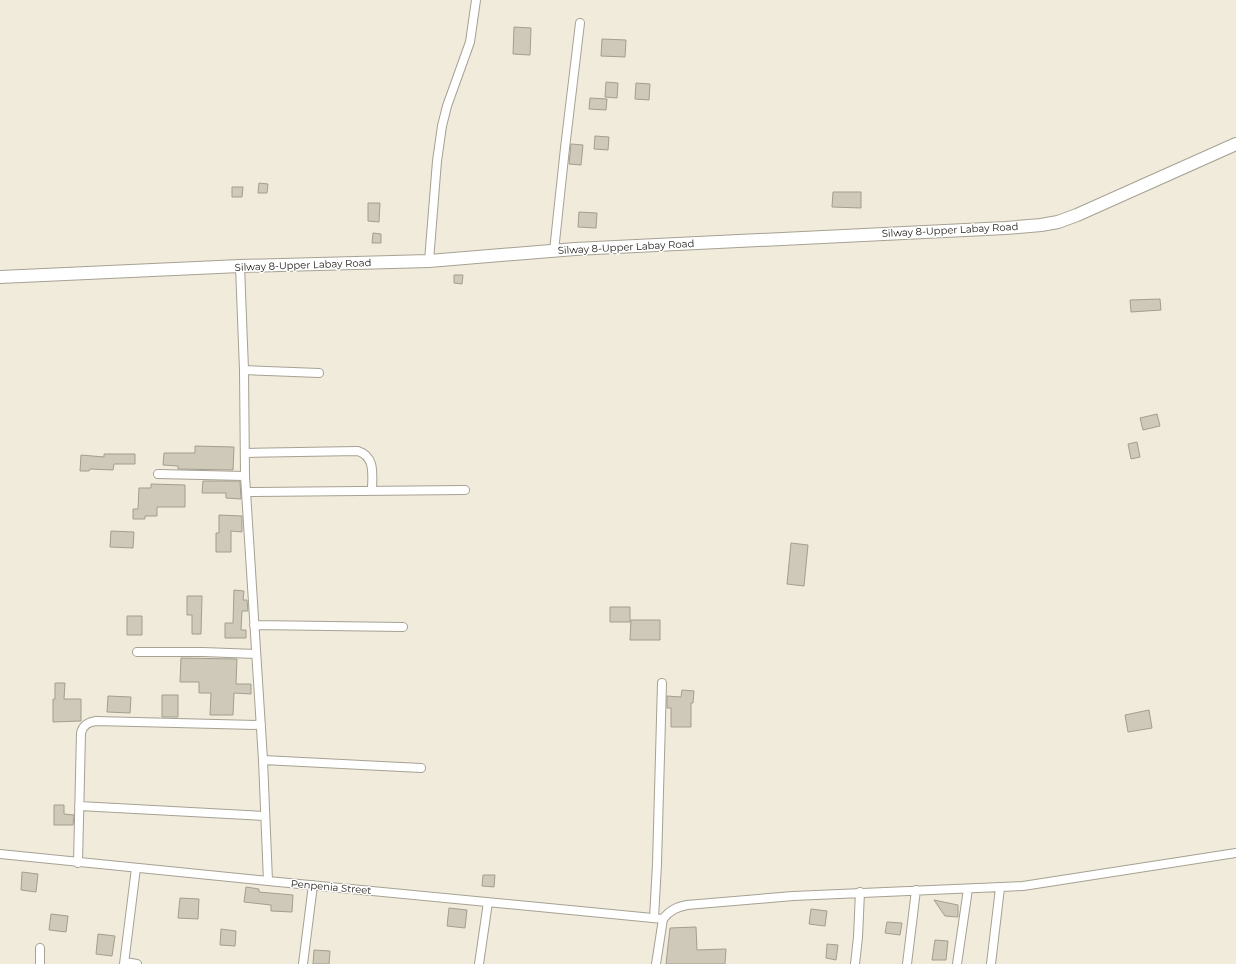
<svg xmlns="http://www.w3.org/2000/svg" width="1236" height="964" viewBox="0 0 1236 964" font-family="Montserrat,sans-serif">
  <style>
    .building { fill: #cec9b9; stroke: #a39e8f }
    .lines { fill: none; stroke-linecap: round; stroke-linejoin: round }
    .street-casing { stroke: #a6a192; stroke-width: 10 }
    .secondary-casing { stroke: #a6a192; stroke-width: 14 }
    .street { stroke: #fff; stroke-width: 8 }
    .secondary { stroke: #fff; stroke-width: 12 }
    .labels { text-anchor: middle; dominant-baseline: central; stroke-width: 3; stroke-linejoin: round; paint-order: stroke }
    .street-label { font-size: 10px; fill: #22201b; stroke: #fff }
  </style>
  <rect width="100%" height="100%" fill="#f0ebdb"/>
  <path class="building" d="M514 27 531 28 530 55 513 54Z
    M602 39 626 40 625 57 601 56Z
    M606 82 618 83 617 98 605 97Z
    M636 83 650 84 649 100 635 99Z
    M590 98 607 99 606 110 589 109Z
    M595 136 609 137 608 150 594 149Z
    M571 144 583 145 581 165 569 164Z
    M259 183 268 184 267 193H258Z
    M232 187H243L242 197H232Z
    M833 192H861V208L832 207Z
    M368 203H380L379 222 368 221Z
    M579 212 597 213 596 228 578 227Z
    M373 233 381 234V243H372Z
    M454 275H463L462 284 454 283Z
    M1160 299 1161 310 1131 312 1130 300Z
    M1157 414 1160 426 1143 430 1140 418Z
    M1137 442 1140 457 1131 459 1128 444Z
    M195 446 234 447 233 470 178 469V466L163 465 164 453H195Z
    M104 454H135V464H114L113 470 90 469 89 471H80L81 455 104 457Z
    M203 481H240L241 499 226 498V493H202Z
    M151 484 185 485V507H157V516H145V519H133V509H138L139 488H151Z
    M219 515 242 516V532L231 531V552H216V533H219Z
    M111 531 134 532 133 548 110 547Z
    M791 543 808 545 804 586 787 584Z
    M234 590 244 591 243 600H247L248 611H242L241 630H246V638H225V623H233Z
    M187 596H202L201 634H192V615H187Z
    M610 607H630V622H610Z
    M127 616H142V635H127Z
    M631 620H660V640H630Z
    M181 658 237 659 236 684H251V694L234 693 233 715H210L211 693H199V682H180Z
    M55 683H65L64 699H81V721L53 722V699H55Z
    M682 690 694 691 693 703H691V727H671V708H667V696L681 697Z
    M162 695H178V717H162Z
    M108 696 131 697 130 713 107 712Z
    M1149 710 1152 728 1128 732 1125 715Z
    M54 805H64V814L74 815 73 825H54Z
    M22 872 38 874 36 892 21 890Z
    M483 875H495L494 887 482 886Z
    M246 887 259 889V892L293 895 292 912 271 911V905L244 902Z
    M180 898 199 899 198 919 178 918Z
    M934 900 958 905V917L945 916Z
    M449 908 467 910 465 928 447 926Z
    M811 909 827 911 825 926 809 924Z
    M51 914 68 916 66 932 49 930Z
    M887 922 902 923 900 935 885 933Z
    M696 927 697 950 726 949 725 964H666L670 928Z
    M221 929 236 931 235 946 220 945Z
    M98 934 115 936 112 956 96 954Z
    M935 940 948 941 946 960H932Z
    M827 944 838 945 836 960 826 958Z
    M314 950 330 951 329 964H313Z"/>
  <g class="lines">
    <defs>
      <path id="street" d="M554 251 565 148 580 23
        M429 261 437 161 442 126 447 106 470 42 476 0
        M240 266 244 370 245 476 263 760 268 881
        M244 370 319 373
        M245 453 358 451C376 457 372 475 372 491
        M158 474 245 476
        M246 492 465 490
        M254 625 403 627
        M137 652H203L256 654
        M263 760 421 768
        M79 806 265 816
        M0 854 268 881 663 919
        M78 863 81 733C83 725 88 722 96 721L261 725
        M654 918 657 864 662 683
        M125 962 137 964
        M40 964V948
        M124 964 136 868
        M303 964 313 885
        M479 964 488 902
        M656 964 663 919C670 910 677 907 687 905L793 896 1023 886 1236 853
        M855 964 858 937 860 892
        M907 964 916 890
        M957 964 968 889
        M991 964 1000 888"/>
      <path id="secondary" d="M0 277 240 266 429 261 575 249 1006 228 1041 225 1058 222 1077 215 1236 144"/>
    </defs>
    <use href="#street" class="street-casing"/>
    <use href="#secondary" class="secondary-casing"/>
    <use href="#street" class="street"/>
    <use href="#secondary" class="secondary"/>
  </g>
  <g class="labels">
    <g class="street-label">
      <text transform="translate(950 230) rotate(-3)">Silway 8-Upper Labay Road</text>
      <text transform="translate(626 247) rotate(-3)">Silway 8-Upper Labay Road</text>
      <text transform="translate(303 265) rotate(-2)">Silway 8-Upper Labay Road</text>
      <text transform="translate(331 887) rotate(5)">Penpenia Street</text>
    </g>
  </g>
</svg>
